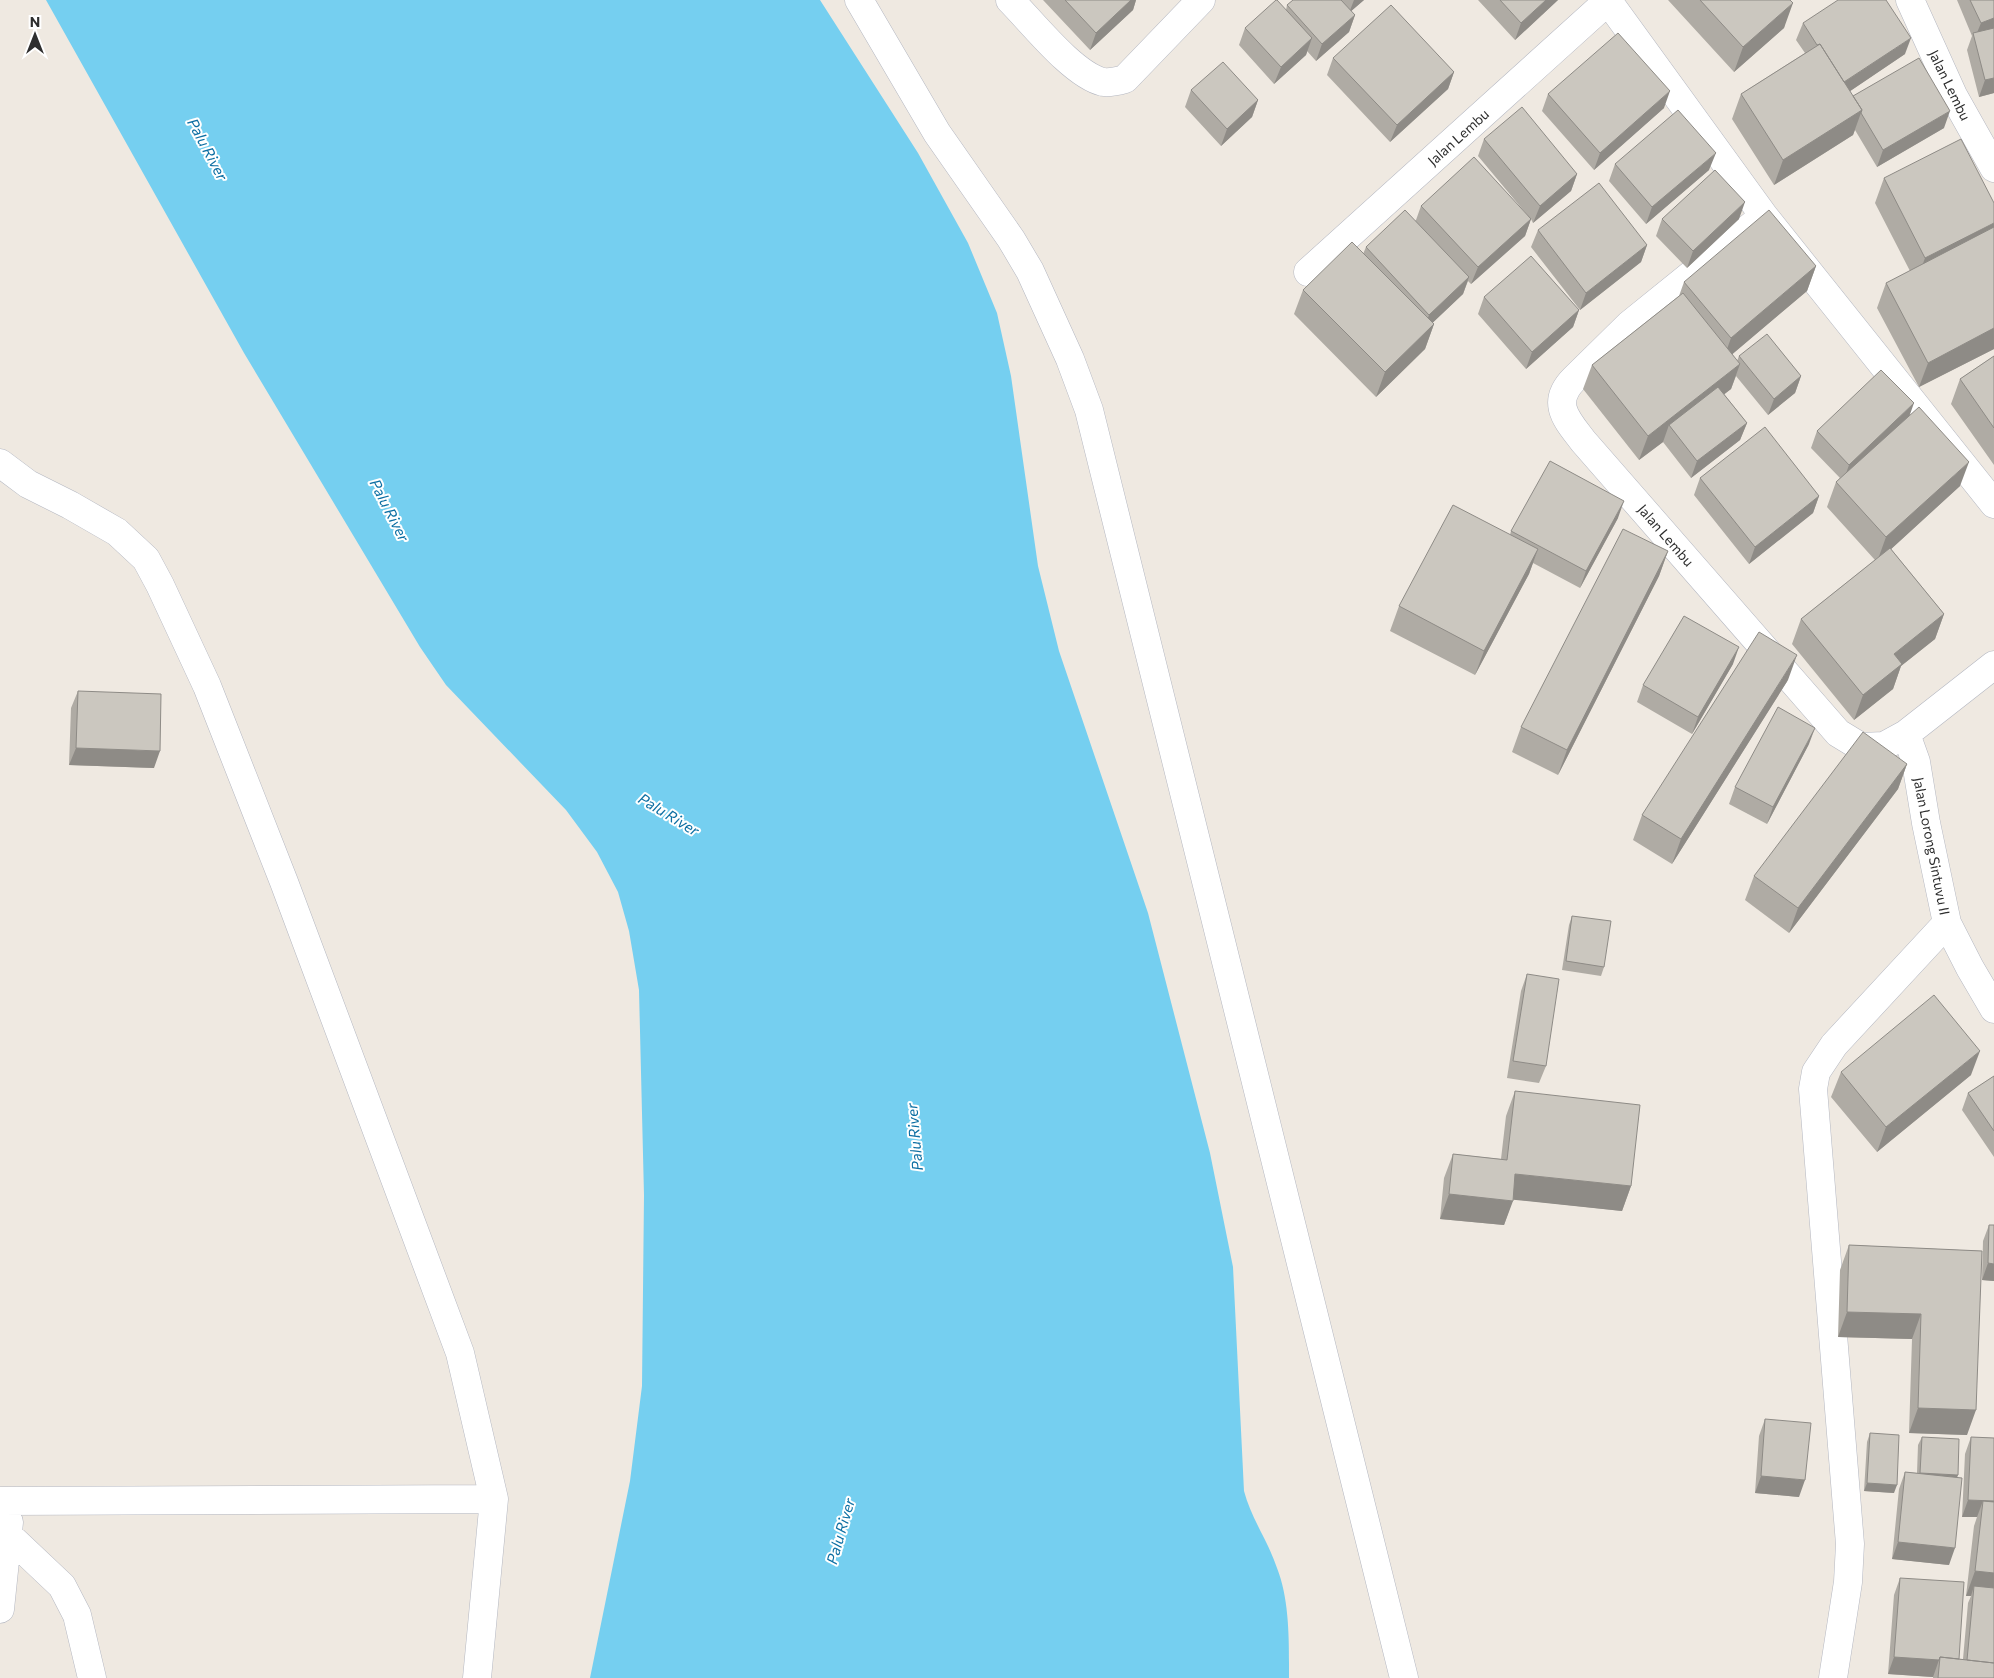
<svg xmlns="http://www.w3.org/2000/svg" width="1994" height="1678" viewBox="0 0 1994 1678" font-family="Commissioner,sans-serif">
  <style>
    .water { fill: #75cff0 }
    .lines { fill: none; stroke-linecap: round; stroke-linejoin: round }
    .minor-casing { stroke: #b4b7c1; stroke-width: 29 }
    .minor { stroke: #fff; stroke-width: 28 }
    .wall { fill: #afaba4 }
    .shaded-wall { fill: #8e8b86 }
    .building { fill: #cbc7bf; stroke: #8e8b86 }
    .labels { text-anchor: middle; dominant-baseline: central; stroke-width: 4; stroke-linejoin: round; paint-order: stroke }
    .street-label { font-size: 14px; fill: #2e2e2e; stroke: #fff }
    .water-label { font-size: 15px; font-style: italic; fill: #0d6fa3; stroke: #fff }
  </style>
  <rect width="100%" height="100%" fill="#efe9e1"/>
  <path class="water" d="M46 0H820L918 153 968 243 997 313 1011 376 1038 566 1059 651 1148 913 1210 1153 1233 1267 1244 1491C1251 1518 1268 1541 1277 1568 1290 1601 1289 1643 1289 1678H590L630 1481 642 1386 644 1195 639 990 629 931 618 892 597 852 566 810 446 685 420 647 244 353Z"/>
  <g class="lines">
    <defs>
      <path id="minor" d="M859 0 937 133 1011 239 1030 271 1070 359 1089 410 1404 1678
        M1010 0C1032 22 1073 75 1103 82 1110 83 1118 81 1125 79L1201 0
        M1910 0 1953 95 1994 168
        M1608 1 1764 216 1994 504
        M1759 220 1629 325 1574 379C1550 403 1567 420 1583 441L1838 733 1861 747 1884 746 1906 734 1994 665
        M1308 272 1609 0
        M0 463 28 484 70 505 117 532 146 559 160 585 207 686 284 882 460 1353 494 1499 477 1678
        M1906 734 1916 762 1926 823 1947 923 1970 968 1994 1009
        M0 1501 494 1499
        M7 1534 62 1586 77 1615 92 1678
        M0 1609 9 1522
        M1833 1678 1848 1582 1850 1544 1813 1089 1816 1072 1834 1045 1947 923"/>
    </defs>
    <use href="#minor" class="minor-casing"/>
    <use href="#minor" class="minor"/>
  </g>
  <path class="wall" d="M1043 0H1136L1133 10 1090 50Z
    M1293 0H1364L1351 11 1355 15 1349 32 1316 61 1307 51 1306 55 1274 84 1239 45 1245 28 1286 10 1287 5Z
    M1478 0H1558L1515 40Z
    M1668 0H1790L1784 28 1734 72Z
    M1957 0H1994V93L1979 97 1967 50 1972 36Z
    M1803 23 1905 54 1850 91 1853 96 1944 128 1877 167 1855 130 1853 135 1774 185 1732 119 1741 94 1805 53 1796 40Z
    M1333 58 1454 72 1448 89 1390 142 1327 75Z
    M1191 90 1258 100 1252 117 1221 146 1185 107Z
    M1548 94 1664 108 1594 170 1542 111Z
    M1484 139 1577 174 1571 191 1533 223 1531 219 1525 236 1471 284 1468 281 1463 294 1432 323 1434 324 1425 349 1376 397 1294 314 1303 290 1363 254 1366 247 1416 220 1421 206 1528 216 1478 156Z
    M1615 164 1709 170 1646 224 1609 181Z
    M1884 178 1994 203V349L1919 387 1877 308 1886 283 1910 271 1875 203Z
    M1662 219H1739L1687 268 1656 236Z
    M1538 230 1647 245 1641 262 1580 310 1531 247Z
    M1816 266 1807 291 1732 354 1737 361 1739 356 1801 376 1795 393 1768 415 1736 376 1731 389 1724 394 1747 423 1740 440 1691 478 1663 442 1639 460 1583 389 1592 365 1679 296 1684 282Z
    M1484 297 1579 310 1573 327 1526 369 1478 314Z
    M1994 356V465L1951 404 1960 379Z
    M1909 416 1960 486 1891 549 1944 614 1935 639 1901 666 1893 689 1854 720 1792 644 1801 619 1875 560 1827 507 1836 482 1840 478 1811 448 1817 431Z
    M1700 478 1819 496 1813 513 1749 564 1694 495Z
    M1618 518 1580 588 1533 563 1529 574 1475 675 1390 631 1399 606 1510 535 1511 531Z
    M1668 551 1659 576 1558 775 1512 752 1521 727Z
    M1733 664 1692 734 1637 702 1643 685Z
    M1788 680 1672 864 1633 840 1642 815Z
    M78 691 154 768 69 765 71 708Z
    M1809 744 1767 824 1729 804 1735 787Z
    M1907 764 1898 789 1789 933 1745 900 1754 876Z
    M1572 916 1604 967 1601 976 1562 970 1569 925Z
    M1527 974 1546 1066 1539 1083 1507 1078 1521 991Z
    M1841 1072 1971 1075 1877 1152 1831 1097Z
    M1994 1076V1157L1962 1110 1968 1093Z
    M1515 1091 1631 1186 1622 1211 1513 1199 1504 1225 1440 1219 1444 1178 1453 1154 1501 1159 1506 1116Z
    M1989 1225 1994 1281 1982 1280 1983 1241Z
    M1849 1245 1982 1251 1967 1435 1909 1433 1912 1339 1838 1337 1840 1270Z
    M1765 1419 1799 1497 1755 1493 1759 1436Z
    M1870 1433 1894 1493 1864 1491 1867 1442Z
    M1922 1437 1957 1477 1949 1565 1892 1559 1899 1489 1905 1472 1917 1473 1918 1445Z
    M1971 1437 1994 1438V1678H1933V1677L1888 1674 1894 1595 1900 1578 1958 1659H1963L1968 1603 1971 1596H1966L1974 1526 1977 1517H1962L1965 1454Z"/>
  <path class="shaded-wall" d="M1131 0H1136L1133 10 1090 50 1096 33Z
    M1354 0H1364L1349 13Z
    M1546 0H1558L1515 40 1521 23Z
    M1793 3 1784 28 1734 72 1743 47Z
    M1355 15 1349 32 1316 61 1322 44Z
    M1994 18V32L1974 40 1981 23Z
    M1312 38 1306 55 1274 84 1281 67Z
    M1911 38 1905 54 1837 100 1843 83Z
    M1454 72 1448 89 1390 142 1397 125Z
    M1994 78V93L1979 97 1985 80Z
    M1670 91 1664 108 1594 170 1600 153Z
    M1258 100 1252 117 1221 146 1227 129Z
    M1862 110 1853 135 1774 185 1783 160Z
    M1950 111 1944 128 1877 167 1883 150Z
    M1716 153 1709 170 1646 224 1652 207Z
    M1577 174 1571 191 1533 223 1540 206Z
    M1745 202 1739 219 1687 268 1693 251Z
    M1531 219 1525 236 1471 284 1478 267Z
    M1994 223V242L1916 283 1925 258Z
    M1647 245 1641 262 1580 310 1586 293Z
    M1816 266 1807 291 1722 363 1731 338Z
    M1469 277 1463 294 1423 332 1429 315Z
    M1579 310 1573 327 1526 369 1532 352Z
    M1434 324 1425 349 1376 397 1385 372Z
    M1994 328V349L1919 387 1928 363Z
    M1740 364 1731 389 1675 433 1669 425 1663 442 1639 460 1648 436Z
    M1801 376 1795 393 1768 415 1774 399Z
    M1914 403 1908 420 1843 482 1849 465Z
    M1747 423 1740 440 1691 478 1697 461Z
    M1969 462 1960 486 1877 562 1886 537Z
    M1819 496 1813 513 1749 564 1755 547Z
    M1624 501 1618 518 1580 588 1586 571Z
    M1538 549 1529 574 1475 675 1484 651Z
    M1668 551 1659 576 1558 775 1567 750Z
    M1944 614 1935 639 1901 666 1893 689 1854 720 1863 695 1894 654Z
    M1739 647 1733 664 1692 734 1698 717Z
    M1797 655 1788 680 1672 864 1681 839Z
    M1815 728 1809 744 1767 824 1773 807Z
    M76 748 160 751 154 768 69 765Z
    M1907 764 1898 789 1789 933 1798 908Z
    M1980 1051 1971 1075 1877 1152 1886 1127Z
    M1515 1174 1631 1186 1622 1211 1506 1199Z
    M1449 1194 1513 1201 1504 1225 1440 1219Z
    M1988 1263 1994 1264V1281L1982 1280Z
    M1847 1312 1921 1314 1912 1339 1838 1337Z
    M1918 1408 1976 1410 1967 1435 1909 1433Z
    M1920 1473 1958 1475 1955 1483Z
    M1761 1476 1805 1480 1799 1497 1755 1493Z
    M1867 1483 1897 1485 1894 1493 1864 1491Z
    M1968 1500 1994 1501V1518L1983 1501 1977 1517H1962Z
    M1898 1542 1955 1548 1949 1565 1892 1559Z
    M1975 1571 1994 1573V1599L1974 1586 1971 1596H1966Z
    M1894 1657 1939 1660 1933 1677 1888 1674Z"/>
  <path class="building" d="M1065 0H1131L1096 33Z
    M1276 0H1277L1312 38 1281 67 1245 28Z
    M1293 0H1341L1355 15 1322 44 1287 5Z
    M1500 0H1546L1521 23Z
    M1700 0H1790L1793 3 1743 47Z
    M1838 0H1886L1911 38 1844 82 1820 44 1817 45 1803 23Z
    M1970 0H1994V18L1981 23Z
    M1391 5 1454 72 1397 125 1333 58Z
    M1994 28V78L1985 80 1973 33Z
    M1618 33 1670 91 1600 153 1548 94Z
    M1820 44 1862 110 1783 160 1741 94Z
    M1919 58 1950 111 1883 150 1861 113 1862 110 1853 96Z
    M1223 62 1258 100 1227 129 1191 90Z
    M1522 107 1577 174 1540 206 1484 139Z
    M1678 110 1716 153 1652 207 1615 164Z
    M1961 139 1994 203V223L1925 258 1884 178Z
    M1474 157 1531 219 1478 267 1421 206Z
    M1715 170 1745 202 1693 251 1662 219Z
    M1599 183 1647 245 1586 293 1538 230Z
    M1405 210 1469 277 1429 315 1366 247Z
    M1769 210 1816 266 1731 338 1684 282Z
    M1994 227V328L1928 363 1886 283Z
    M1352 242 1434 324 1385 372 1303 290Z
    M1531 256 1579 310 1532 352 1484 297Z
    M1683 293 1740 364 1648 436 1592 365Z
    M1767 334 1801 376 1774 399 1739 356Z
    M1994 356V428L1960 379Z
    M1881 370 1914 403 1849 465 1817 431Z
    M1718 387 1747 423 1697 461 1669 425Z
    M1919 407 1969 462 1886 537 1836 482Z
    M1765 427 1819 496 1755 547 1700 478Z
    M1550 461 1624 501 1586 571 1511 531Z
    M1453 505 1538 549 1484 651 1399 606Z
    M1623 529 1668 551 1567 750 1521 727Z
    M1890 548 1944 614 1894 654 1902 664 1863 695 1801 619Z
    M1684 616 1739 647 1698 717 1643 685Z
    M1759 632 1797 655 1681 839 1642 815Z
    M78 691 161 694 160 751 76 748Z
    M1778 707 1815 728 1773 807 1735 787Z
    M1863 732 1907 764 1798 908 1754 876Z
    M1572 916 1611 921 1604 967 1566 961Z
    M1527 974 1559 979 1546 1066 1513 1061Z
    M1934 995 1980 1051 1886 1127 1841 1072Z
    M1994 1076V1131L1968 1093Z
    M1515 1091 1640 1105 1631 1186 1515 1174 1513 1201 1449 1194 1453 1154 1507 1160Z
    M1989 1225H1994V1264L1988 1263Z
    M1849 1245 1982 1251 1976 1410 1918 1408 1921 1314 1847 1312Z
    M1765 1419 1811 1423 1805 1480 1761 1476Z
    M1870 1433 1899 1435 1897 1485 1867 1483Z
    M1922 1437 1959 1439 1958 1475 1920 1473Z
    M1971 1437 1994 1438V1501L1968 1500Z
    M1905 1472 1962 1478 1955 1548 1898 1542Z
    M1983 1501 1994 1502V1573L1975 1571Z
    M1900 1578 1964 1582 1959 1659 1940 1657 1939 1660 1894 1657Z
    M1974 1586 1994 1588V1663L1967 1660Z
    M1940 1657 1994 1663V1678H1938Z"/>
  <g class="labels">
    <g class="street-label">
      <text transform="translate(1950 85) rotate(64)">Jalan Lembu</text>
      <text transform="translate(1458 137) rotate(-42)">Jalan Lembu</text>
      <text transform="translate(1666 535) rotate(49)">Jalan Lembu</text>
      <text transform="translate(1932 846) rotate(79)">Jalan Lorong Sintuvu II</text>
    </g>
    <g class="water-label">
      <text transform="translate(208 149) rotate(62)">Palu River</text>
      <text transform="translate(390 510) rotate(63)">Palu River</text>
      <text transform="translate(669 814) rotate(31)">Palu River</text>
      <text transform="translate(914 1137) rotate(-95)">Palu River</text>
      <text transform="translate(840 1531) rotate(-74)">Palu River</text>
    </g>
  </g>
  <g transform="translate(35 35)" stroke="#ffffff" stroke-width="4" paint-order="stroke">
  <path d="M0-4L9 19L0 12L-9 19Z" fill="#2e2e2e"/>
  <text y="-8" font-size="14" font-weight="bold" text-anchor="middle" fill="#2e2e2e">N</text>
  </g>
</svg>
